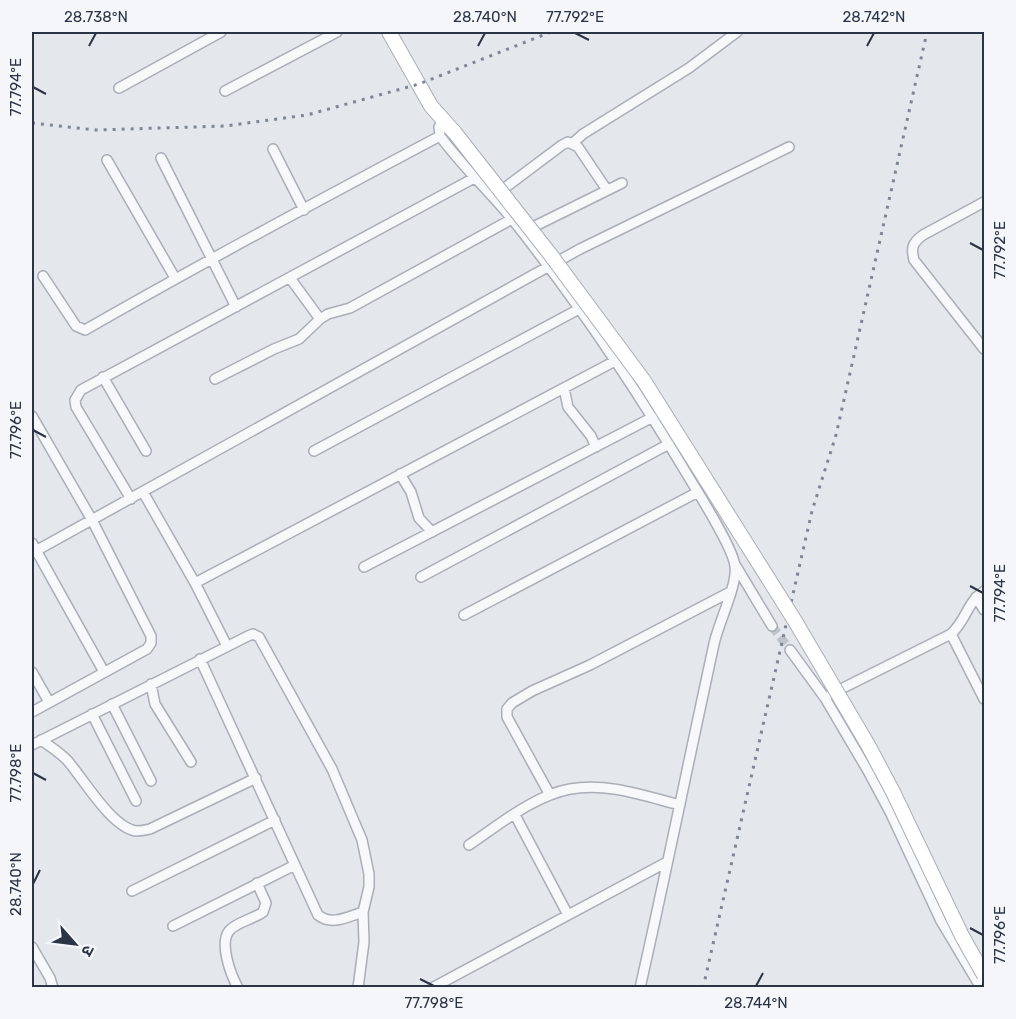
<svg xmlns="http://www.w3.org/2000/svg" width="1016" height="1019" viewBox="0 0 1016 1019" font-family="Rubik,'Noto Sans Devanagari',sans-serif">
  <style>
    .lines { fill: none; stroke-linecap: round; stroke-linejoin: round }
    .minor-tunnel { stroke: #bfc3cb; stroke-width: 9; stroke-dasharray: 9 4.5; stroke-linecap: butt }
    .minor-casing { stroke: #a9aeb7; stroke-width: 12 }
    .secondary-casing { stroke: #a9aeb7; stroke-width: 16 }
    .minor { stroke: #f7f8fa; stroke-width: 9 }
    .secondary { stroke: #fff; stroke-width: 14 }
    .rail { stroke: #7d8696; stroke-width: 3; stroke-dasharray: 3 6; stroke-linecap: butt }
    .secondary-bridge-casing { stroke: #a9aeb7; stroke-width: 16; stroke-linecap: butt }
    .secondary-bridge { stroke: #fff; stroke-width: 14 }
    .ticks { fill: none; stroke: #2b3445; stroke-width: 2 }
    .neatline { fill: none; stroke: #2b3445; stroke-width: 2 }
    .ticks-label { font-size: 15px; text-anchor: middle; fill: #2b3445 }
  </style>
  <rect width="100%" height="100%" fill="#e4e7ec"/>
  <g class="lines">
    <path class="minor-tunnel" d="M772 626 790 650"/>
    <defs>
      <path id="minor" d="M119 88 221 32
        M225 91 337 32
        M443 119 439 127 440 136C461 165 489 191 512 219 578 302 637 390 691 481 702 499 733 548 735 566 738 584 718 624 714 644 689 759 666 873 640 988
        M573 143 583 134 689 68 737 32
        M273 149 304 210
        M161 158 236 307
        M107 160 175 278
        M498 193 562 145 568 142 578 147 607 190
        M984 202 923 235C912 243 911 248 914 260L984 349
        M527 230 622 183
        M43 276 76 326 85 330C202 263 321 199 440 136
        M290 278 320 319
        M103 377 146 451
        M215 379 274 349 299 339 320 319 328 314 350 308 512 219
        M564 388 568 407 591 436 596 447
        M32 416 92 520 151 636V643L147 649 32 712
        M314 451 579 309
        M400 474 411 492 419 518 432 532
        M143 492 195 583 227 646
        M131 499 76 407 75 400 81 390 476 177
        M32 543 104 672
        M32 553 580 249 789 147
        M736 566 772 626
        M364 567 653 417
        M421 577 669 444
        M195 583 615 361
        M976 597 984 610
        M464 615 698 492
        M951 634 984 699
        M790 650 825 698 868 771 891 814 941 921 981 988
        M200 659 318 915C332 926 347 917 363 912
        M32 672 49 702
        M151 684 155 704 191 762
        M831 694 951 634C966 621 967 602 984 591
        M112 704 151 781
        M92 714 136 801
        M41 740C50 746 59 752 67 760 83 778 111 827 136 831 140 831 146 830 150 829L256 778
        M32 745 248 636 253 634 259 637 332 769 362 840 369 874V887L363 912 364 942 358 988
        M550 795 507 717V709L512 703 532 691 590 665 730 592
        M515 815 568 915
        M469 845C499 825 533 796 570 789 606 782 645 796 680 805
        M132 891 275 820
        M173 926 295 865
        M32 947 50 978 53 988
        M238 988C231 975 219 944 229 931 236 922 254 919 263 912L266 903 257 883
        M432 988 667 862"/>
      <path id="secondary" d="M389 32 431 106 455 133"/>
    </defs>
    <use href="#minor" class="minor-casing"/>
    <use href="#secondary" class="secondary-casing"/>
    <use href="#minor" class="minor"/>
    <use href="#secondary" class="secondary"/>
    <path class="rail" d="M32 123 96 130 225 126 307 115 419 84 551 32
      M703 988 812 511 836 435 927 32"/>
    <defs>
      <path id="secondary-bridge" d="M455 133 550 254 644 381 795 621 868 745 893 792 962 936 984 975"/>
    </defs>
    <use href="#secondary-bridge" class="secondary-bridge-casing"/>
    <use href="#secondary-bridge" class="secondary-bridge"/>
  </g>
  <path class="ticks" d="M575 33 589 40M89 46 96 33M478 46 485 33M867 46 874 33M33 87 46 94M970 243 983 250M33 430 46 437M970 586 983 593M33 773 46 780M33 884 40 870M970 928 983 935M420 979 434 986M756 986 763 973"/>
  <rect width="1016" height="1019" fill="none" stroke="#f4f6f9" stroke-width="66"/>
  <g transform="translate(75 944) rotate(118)" stroke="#f4f6f9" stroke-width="4.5" paint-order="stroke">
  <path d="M0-4.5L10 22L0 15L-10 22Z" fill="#2b3445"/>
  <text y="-9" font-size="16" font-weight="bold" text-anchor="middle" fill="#2b3445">उ</text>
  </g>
  <rect x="33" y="33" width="950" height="953" class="neatline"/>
  <g class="ticks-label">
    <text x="96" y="22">28.738°N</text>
    <text x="485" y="22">28.740°N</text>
    <text x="575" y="22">77.792°E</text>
    <text x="874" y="22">28.742°N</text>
    <text transform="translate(16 87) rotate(-90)" y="5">77.794°E</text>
    <text transform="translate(1000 250) rotate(-90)" y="5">77.792°E</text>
    <text transform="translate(16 430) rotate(-90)" y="5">77.796°E</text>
    <text transform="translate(1000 593) rotate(-90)" y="5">77.794°E</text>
    <text transform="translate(16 773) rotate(-90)" y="5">77.798°E</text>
    <text transform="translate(16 884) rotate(-90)" y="5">28.740°N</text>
    <text transform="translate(1000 935) rotate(-90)" y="5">77.796°E</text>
    <text x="434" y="1008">77.798°E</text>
    <text x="756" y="1008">28.744°N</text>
  </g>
</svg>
